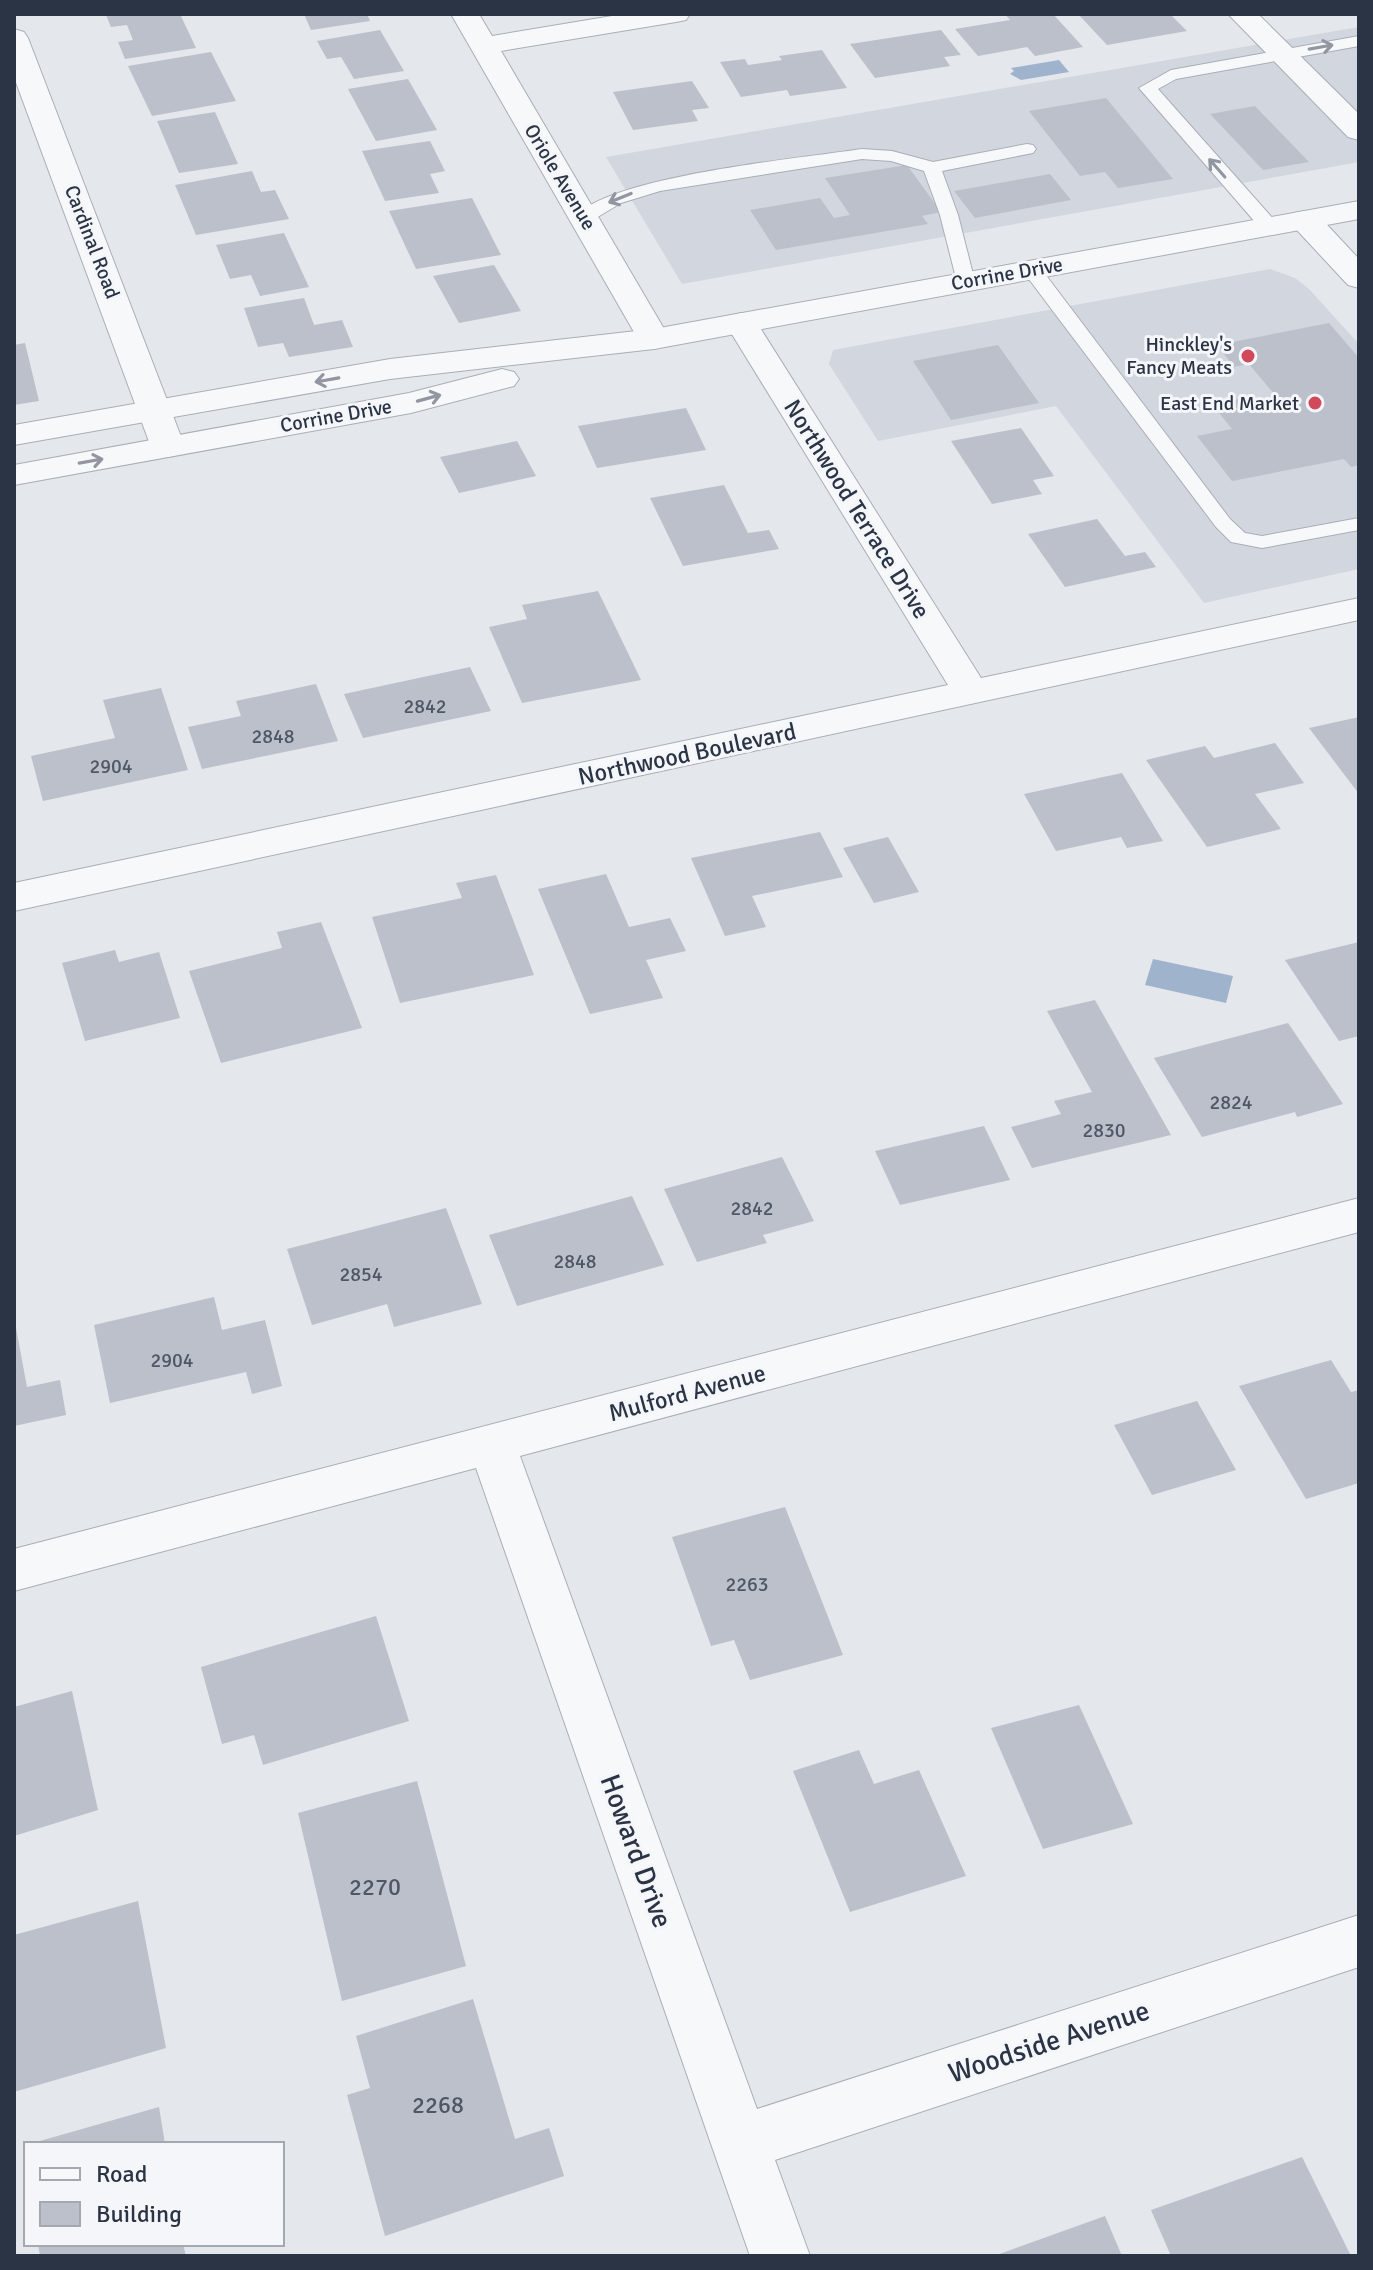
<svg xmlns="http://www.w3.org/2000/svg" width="1373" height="2270" viewBox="0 0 1373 2270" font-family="Signika,sans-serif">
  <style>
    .built { fill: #d2d6de }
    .water { fill: #9fb4cc }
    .building { fill: #bbc0ca }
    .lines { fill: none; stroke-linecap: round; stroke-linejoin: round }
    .service-casing { stroke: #a9aeb7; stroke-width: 2 }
    .minor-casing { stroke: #a9aeb7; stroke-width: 2 }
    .tertiary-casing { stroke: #a9aeb7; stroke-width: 2 }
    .service { fill: #f7f8fa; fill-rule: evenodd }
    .minor { fill: #f7f8fa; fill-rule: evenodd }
    .tertiary { fill: #f7f8fa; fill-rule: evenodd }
    .oneway { stroke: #9196a0 }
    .poi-dot { fill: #d1495b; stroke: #f4f6f9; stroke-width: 3 }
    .labels { text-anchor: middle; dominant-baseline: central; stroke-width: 6; stroke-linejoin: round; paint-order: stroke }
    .far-street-label { font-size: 20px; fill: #2b3445; stroke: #f4f6f9 }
    .far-poi-label { font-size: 20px; fill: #2b3445; stroke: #f4f6f9; text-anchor: end }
    .number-label { font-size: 20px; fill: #4f5766 }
    .street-label { font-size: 24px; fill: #2b3445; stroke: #f4f6f9 }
    .near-number-label { font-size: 24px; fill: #4f5766 }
    .near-street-label { font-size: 28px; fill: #2b3445; stroke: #f4f6f9 }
  </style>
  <rect width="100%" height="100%" fill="#e4e7ec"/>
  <path class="built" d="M1359 27V162L682 284 606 157Z
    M1270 269 1295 278 1309 289 1359 344V569L1204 603 1056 406 878 441 829 364 833 350Z"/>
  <path class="water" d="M1059 60 1069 72 1021 80 1010 74 1014 71 1011 68Z
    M1153 959 1233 976 1226 1003 1145 985Z"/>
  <path class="building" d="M180 14 196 48 125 59 118 42 133 40 127 25 111 27 106 15Z
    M304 14H367L370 21 311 30Z
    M1005 14H1053L1083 47 1035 56 1027 47 978 56 955 29 1010 20Z
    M1078 14H1170L1187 31 1107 45Z
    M380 30 404 71 354 79 341 57 327 59 317 41Z
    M941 30 961 55 944 57 950 66 875 78 850 44Z
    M822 50 847 88 790 96 787 90 741 97 720 62 745 59 748 65 782 60 779 56Z
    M211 52 236 101 152 116 128 66Z
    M408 79 437 130 376 141 348 89Z
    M692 81 709 108 692 110 698 121 633 130 613 92Z
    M1106 98 1173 179 1118 188 1105 172 1080 176 1029 111Z
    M1255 106 1309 162 1263 170 1210 114Z
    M215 112 238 164 179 173 157 121Z
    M430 141 445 171 430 174 439 193 385 201 362 151Z
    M907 165 941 212 922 216 928 224 776 250 750 210 820 198 834 218 850 215 825 178Z
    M252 171 261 192 275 190 289 219 196 235 175 185Z
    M1050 174 1071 200 975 218 954 191Z
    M472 198 501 255 416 269 389 211Z
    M284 233 309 287 260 296 251 275 230 279 216 245Z
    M494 265 521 311 459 323 433 276Z
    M304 298 314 325 342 320 353 347 289 357 283 343 258 347 244 308Z
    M1329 323 1359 358V465L1351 467 1344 459 1232 481 1197 436 1232 429 1212 404 1250 397 1257 405 1280 401 1249 364 1234 367 1217 345Z
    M25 343 39 401 14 405V345Z
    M998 345 1039 403 951 420 913 361Z
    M686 408 706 450 597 468 578 426Z
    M1021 428 1054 476 1033 480 1042 494 992 504 951 441Z
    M517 441 536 476 459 493 440 457Z
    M724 485 748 533 769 530 779 549 683 566 650 498Z
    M1097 519 1125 556 1145 552 1156 567 1065 587 1028 534Z
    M598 591 641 680 522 703 489 627 527 619 522 605Z
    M470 667 491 711 363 738 344 694Z
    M316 684 338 741 202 769 188 727 241 716 236 701Z
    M161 688 188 770 43 801 31 756 115 738 103 700Z
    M1359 717V794L1309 728Z
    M1275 743 1304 783 1255 794 1281 829 1207 847 1146 760 1205 746 1214 758Z
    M1122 773 1163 841 1127 848 1121 837 1056 851 1024 794Z
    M820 832 843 877 752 896 766 927 725 936 691 858Z
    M888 837 919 892 874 903 843 848Z
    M606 874 629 927 670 918 686 951 646 960 663 998 590 1014 538 889Z
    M496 875 534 975 400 1003 372 917 462 898 456 883Z
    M321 922 362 1028 221 1063 189 971 282 948 277 932Z
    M1359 942V1036L1339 1041 1285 960Z
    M115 950 119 962 159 952 180 1018 85 1041 62 963Z
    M1095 1000 1171 1135 1032 1168 1011 1127 1061 1114 1054 1101 1092 1092 1047 1011Z
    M1288 1023 1343 1104 1297 1117 1295 1112 1202 1137 1154 1058Z
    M984 1126 1010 1180 900 1205 875 1151Z
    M782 1157 814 1221 763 1235 767 1243 697 1262 664 1189Z
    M632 1196 664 1265 517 1306 489 1235Z
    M446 1208 482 1304 394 1327 387 1304 312 1325 287 1249Z
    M214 1297 222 1330 265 1320 282 1386 252 1394 246 1372 110 1403 94 1325Z
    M14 1317 27 1387 60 1380 66 1415 14 1426Z
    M1331 1360 1351 1392 1359 1390V1483L1306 1499 1239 1386Z
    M1197 1401 1236 1470 1152 1495 1114 1425Z
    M785 1507 843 1655 750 1680 734 1640 711 1646 672 1537Z
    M376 1616 409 1721 263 1765 254 1735 222 1744 201 1667Z
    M72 1691 98 1810 14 1836V1707Z
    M1079 1705 1133 1824 1043 1849 991 1728Z
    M859 1750 874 1784 919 1770 966 1876 850 1912 793 1771Z
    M417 1781 466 1966 342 2001 298 1813Z
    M138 1901 166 2048 14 2092V1935Z
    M473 1999 515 2139 549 2128 564 2176 385 2236 347 2095 370 2088 356 2036Z
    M159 2107 165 2144H33V2143Z
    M1302 2157 1351 2256H1171L1151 2210Z
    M1105 2216 1122 2256H994Z
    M38 2244H183L186 2256H40Z"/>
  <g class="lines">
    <defs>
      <path id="service" d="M1359 36V46L1176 79 1158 89 1276 222 1278 226 1276 230H1262L1139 88 1171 70Z
        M1027 144 1033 145 1036 149 1033 153 942 171 958 215 975 282 966 288 957 282 940 215 924 171 891 161 862 159 660 191 621 203 591 221H577L575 217C610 176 803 158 862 149L892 151 933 162Z
        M1032 264 1039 266 1230 519 1245 533 1262 536 1359 518V530L1262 548 1231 542 1216 527 1025 274 1023 270Z"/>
      <path id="minor" d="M451 14H479L492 36 624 14H690L686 20 676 22 501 51 670 339 666 346 654 349 642 346 638 339Z
        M1228 14H1258L1359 114V140L1348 137Z
        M14 29 24 32 28 38 185 447 180 454 168 457 156 454 151 447 14 77Z
        M1305 211 1316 213 1359 259V288L1348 285 1294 227 1289 220 1294 213Z
        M741 313 753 316 757 323 981 678 1359 598V620L14 911V883L948 685 725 323 729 316Z
        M1359 1198V1232L520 1456 757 2109 1359 1915V1967L775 2160 810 2256H750L476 1468 14 1591V1549Z"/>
      <path id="tertiary" d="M1359 201V219L654 349 390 379 14 445V425L390 359 654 329Z
        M502 369 514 372 519 379 514 386 411 413 14 485V465L409 393Z"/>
    </defs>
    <use href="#service" class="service-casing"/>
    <use href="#minor" class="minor-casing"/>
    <use href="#tertiary" class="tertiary-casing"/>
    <use href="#service" class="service"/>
    <use href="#minor" class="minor"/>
    <use href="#tertiary" class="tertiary"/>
  </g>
  <defs><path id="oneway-shaft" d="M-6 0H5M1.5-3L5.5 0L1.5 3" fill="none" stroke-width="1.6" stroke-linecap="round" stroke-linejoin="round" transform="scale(2)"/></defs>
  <g class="oneway">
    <use href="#oneway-shaft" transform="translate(1321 47) rotate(-10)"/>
    <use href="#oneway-shaft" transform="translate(1217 168) rotate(-131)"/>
    <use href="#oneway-shaft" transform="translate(620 198) rotate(158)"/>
    <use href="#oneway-shaft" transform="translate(327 380) rotate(170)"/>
    <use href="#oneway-shaft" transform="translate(429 398) rotate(-15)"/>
    <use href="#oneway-shaft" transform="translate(91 461) rotate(-10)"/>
  </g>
  <g class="poi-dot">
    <circle cx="1248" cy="356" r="8"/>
    <circle cx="1315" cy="403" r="8"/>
  </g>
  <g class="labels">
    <g class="far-street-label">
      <text transform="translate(560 177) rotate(59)">Oriole Avenue</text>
      <text transform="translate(92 242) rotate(69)">Cardinal Road</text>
      <text transform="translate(1007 274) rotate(-10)">Corrine Drive</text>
      <text transform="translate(336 416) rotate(-10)">Corrine Drive</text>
    </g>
    <g class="far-poi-label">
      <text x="1232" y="344">Hinckley's<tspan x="1232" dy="23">Fancy Meats</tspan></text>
      <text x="1299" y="403">East End Market</text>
    </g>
    <g class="number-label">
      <text x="425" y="706">2842</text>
      <text x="273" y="736">2848</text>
      <text x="111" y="766">2904</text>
      <text x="1231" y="1102">2824</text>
      <text x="1104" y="1130">2830</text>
      <text x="752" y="1208">2842</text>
      <text x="575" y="1261">2848</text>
      <text x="361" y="1274">2854</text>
      <text x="172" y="1360">2904</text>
      <text x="747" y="1584">2263</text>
    </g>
    <g class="street-label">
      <text transform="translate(857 509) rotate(58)">Northwood Terrace Drive</text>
      <text transform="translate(687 754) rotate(-12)">Northwood Boulevard</text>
      <text transform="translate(687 1393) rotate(-15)">Mulford Avenue</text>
    </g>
    <g class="near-number-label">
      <text x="375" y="1887">2270</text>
      <text x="438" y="2105">2268</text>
    </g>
    <g class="near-street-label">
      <text transform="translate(636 1851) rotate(70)">Howard Drive</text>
      <text transform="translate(1049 2042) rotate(-18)">Woodside Avenue</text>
    </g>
  </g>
  <rect width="1373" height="2270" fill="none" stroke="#2b3445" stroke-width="32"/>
  <rect x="24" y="2142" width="260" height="104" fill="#f4f6f9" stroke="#a4a8b1" stroke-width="2"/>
  <rect x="40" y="2168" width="40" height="12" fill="#f7f8fa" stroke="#a4a8b1" stroke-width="2"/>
  <text x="96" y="2182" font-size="24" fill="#2b3445">Road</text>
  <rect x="40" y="2202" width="40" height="24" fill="#bbc0ca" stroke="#a4a8b1" stroke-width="2"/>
  <text x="96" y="2222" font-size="24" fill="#2b3445">Building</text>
</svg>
